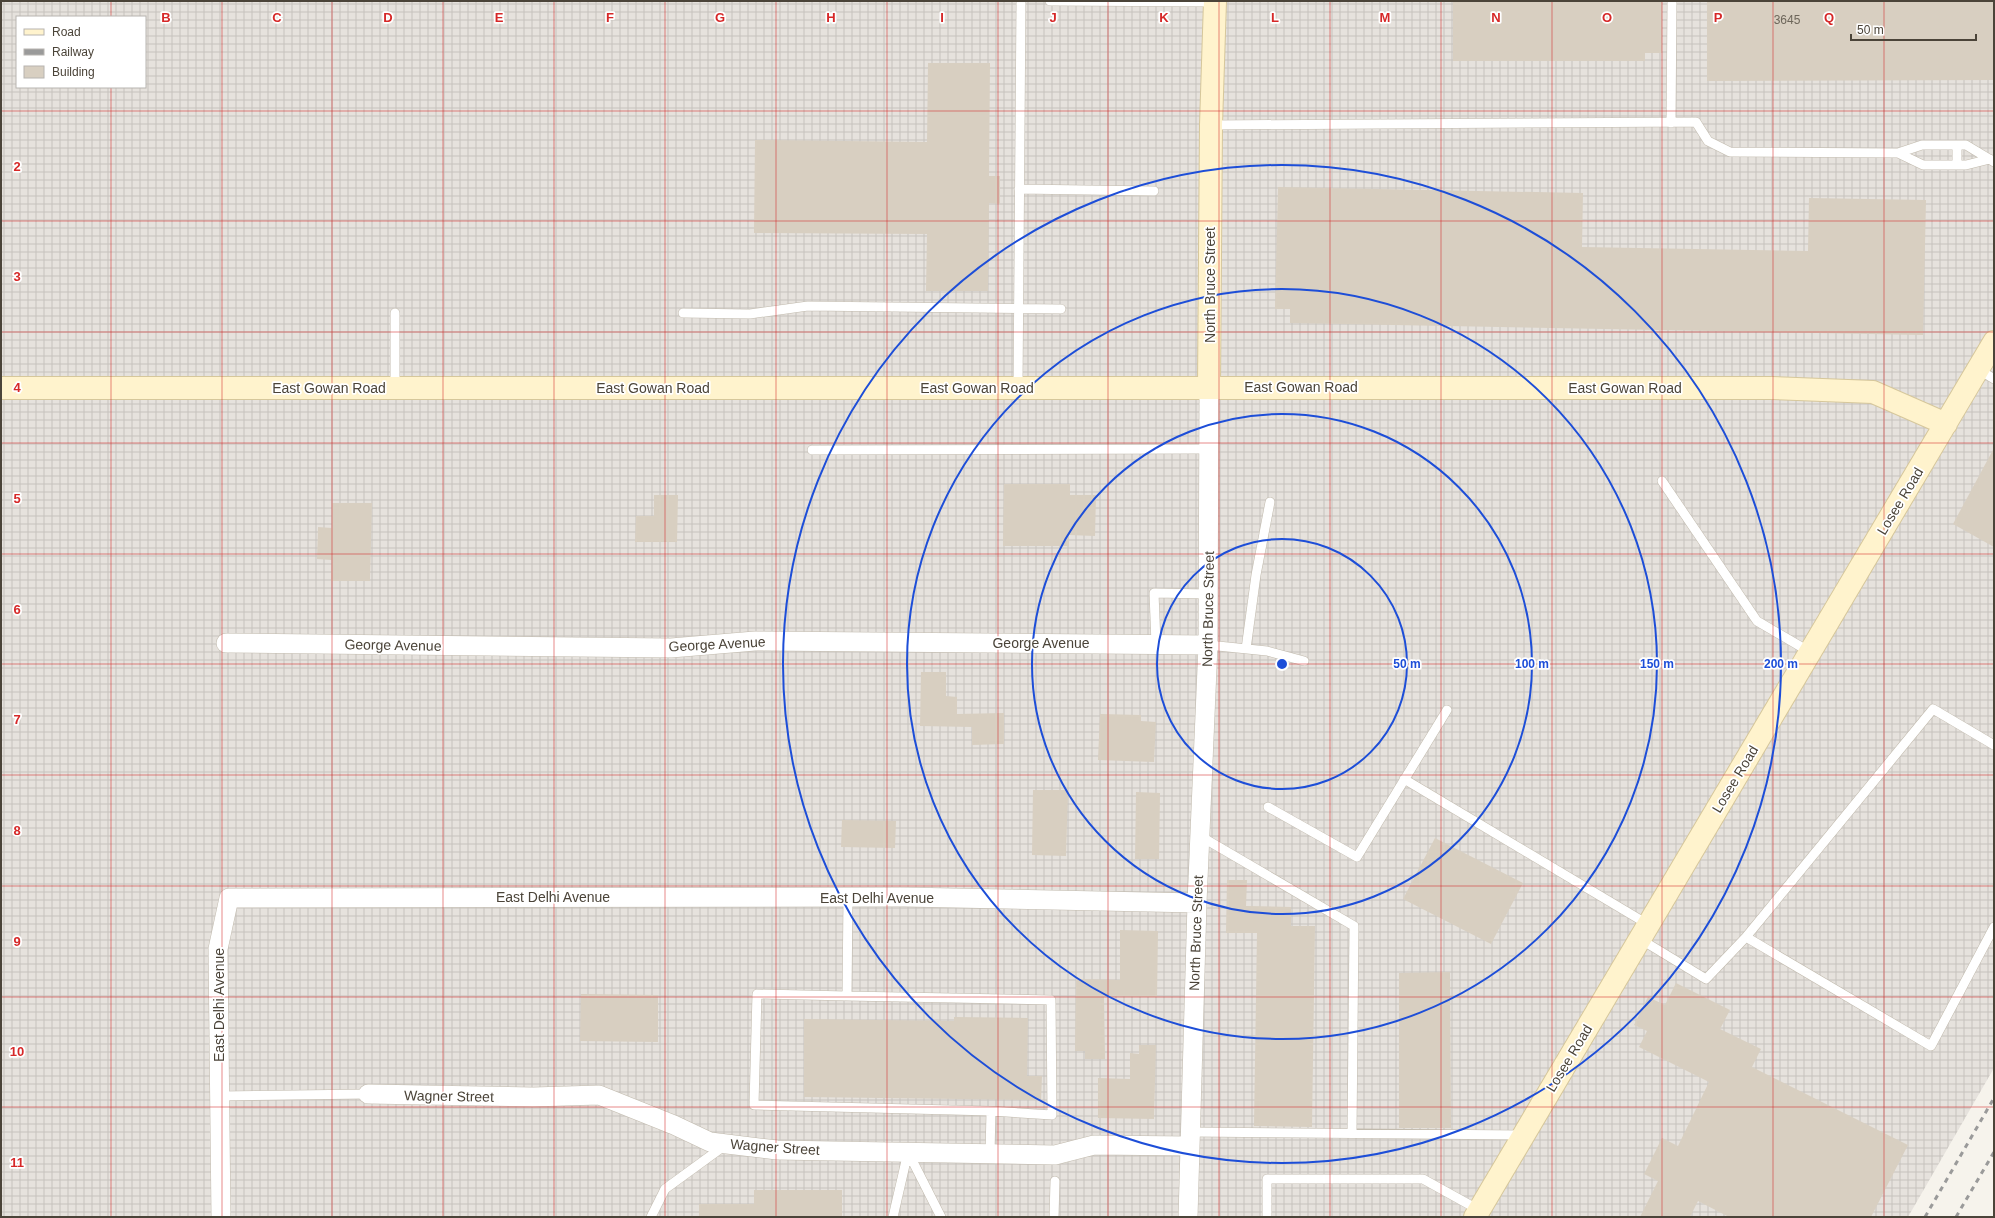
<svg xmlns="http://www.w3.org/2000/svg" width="1995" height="1218" viewBox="0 0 1995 1218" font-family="Helvetica,sans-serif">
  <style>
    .industrial { fill: url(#industrial-grid); fill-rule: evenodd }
    .building { fill: #d8cfc1 }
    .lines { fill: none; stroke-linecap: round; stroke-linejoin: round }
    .lane-casing { stroke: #c2bbae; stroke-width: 10 }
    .street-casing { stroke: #c2bbae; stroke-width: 20 }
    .secondary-casing { stroke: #d6c79b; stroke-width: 24 }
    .lane { stroke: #fff; stroke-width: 9 }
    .street { stroke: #fff; stroke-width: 19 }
    .secondary { stroke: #fff3cd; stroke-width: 22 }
    .rail { stroke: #9a9a9a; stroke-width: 3; stroke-dasharray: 5 5; stroke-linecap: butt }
    .grid { fill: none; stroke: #d62828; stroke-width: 1; stroke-opacity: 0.55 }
    .ring { fill: none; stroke: #1d4ed8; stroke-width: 2 }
    .labels { text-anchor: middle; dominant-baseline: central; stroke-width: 3.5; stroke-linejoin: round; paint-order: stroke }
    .number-label { font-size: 12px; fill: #6e675b }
    .street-label { font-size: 14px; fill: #4b4439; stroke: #fff }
    .grid-label { font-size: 13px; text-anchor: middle; font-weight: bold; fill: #d62828; stroke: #fff; stroke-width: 3.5; stroke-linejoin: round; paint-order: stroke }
    .centre { fill: #1d4ed8; stroke: #fff; stroke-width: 2 }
    .ring-label { font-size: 12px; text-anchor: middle; font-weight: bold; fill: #1d4ed8; stroke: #fff; stroke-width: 3.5; stroke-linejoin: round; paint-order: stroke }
  </style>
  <defs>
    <pattern id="industrial-grid" width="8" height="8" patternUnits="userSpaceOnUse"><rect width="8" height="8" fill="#e6e2dd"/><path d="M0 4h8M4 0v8" fill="none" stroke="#c7c3be"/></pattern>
  </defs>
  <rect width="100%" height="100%" fill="#f6f3ec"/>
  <path class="industrial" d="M1 1H1994V1068L1908 1217H1ZM17 17H145V87H17Z"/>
  <path class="building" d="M1453 1H1662V53H1645V61H1453Z
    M1707 1H1994V80L1707 81Z
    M928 63H990L989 176H1000V204L989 203 988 291H926L927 234 754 233 755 140 927 142Z
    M1278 187 1583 193 1582 247 1808 251 1809 198 1926 200 1923 335 1290 323V309H1275Z
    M1994 448V547L1953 524Z
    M1004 484H1070V495H1096L1095 536 1069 535V546H1003Z
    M654 495H678L677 542H635L636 516H654Z
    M332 503H372L370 581H331L332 560 317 559 318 527 332 528Z
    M921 672H946V696L957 697V714L1004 713V744L972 745V727L920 726Z
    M1100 714 1141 715V721L1156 722 1154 762 1098 760Z
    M1033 790H1068L1066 856 1032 855Z
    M1136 792 1160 793 1159 859H1135Z
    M842 820 896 821 895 848 841 847Z
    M1435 838 1523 883 1491 944 1403 899Z
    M1227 880H1247L1246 906 1291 907V926H1315L1312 1127 1254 1126 1257 933H1226Z
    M1120 930 1158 931 1157 997 1104 996 1105 1059H1085V1051H1075L1076 979 1120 980Z
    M1450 972 1451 1128H1399V973Z
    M1676 983 1730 1010 1720 1029 1761 1049 1752 1067 1908 1145 1871 1217H1729L1698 1201 1690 1217H1640L1658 1181 1644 1174 1662 1138 1678 1146 1709 1082 1639 1047 1647 1031 1634 1025 1648 997 1665 1005Z
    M581 994 658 995V1042L580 1041Z
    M954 1017 1028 1018 1027 1076H1042L1041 1100 804 1097V1019L954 1021Z
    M1139 1045H1156L1154 1119 1098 1118V1078L1130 1079V1053L1139 1054Z
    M754 1190H842V1217H699V1204H754Z"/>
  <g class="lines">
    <defs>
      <path id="lane" d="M1050 1 1215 2
        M1671 123 1672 1
        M1211 125 1696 122 1708 141 1730 152 1898 153 1922 145H1966L1994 162
        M1957 145V165
        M1898 153 1923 165H1966L1990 159
        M1019 189 1154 191
        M395 313V388
        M683 313 750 314 808 306 1061 309
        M1978 369 1994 379
        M1018 388 1021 1
        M812 450 1210 449
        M1662 481 1757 621 1810 652
        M1156 644 1154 593 1209 594
        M1208 645 1267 651 1304 661
        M1246 649 1256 575 1270 502
        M1404 779 1649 925
        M1268 807 1357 857 1447 710
        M1200 836 1354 926 1352 1133
        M848 897 847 996 757 994 754 1105 991 1111 990 1154
        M1746 937 1931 1046 1994 927
        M1640 939 1706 979 1746 937 1933 709 1994 745
        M847 996 1051 1000 1052 1115 991 1111
        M220 1096 368 1094
        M1190 1132 1523 1135
        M908 1152 941 1217
        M651 1217 665 1189 724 1146
        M893 1217 908 1152
        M1054 1217 1055 1181
        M1267 1217V1179H1423L1479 1210"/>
      <path id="street" d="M226 643 671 648 755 641 1208 645
        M368 1094 533 1097 599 1095 674 1125 710 1142 777 1150 1055 1155 1094 1145 1190 1146
        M221 1217 218 949 229 898 904 897 1197 903
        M1188 1217 1197 903 1208 645 1209 387"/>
      <path id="secondary" d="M1209 387 1211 125 1215 1
        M1 388H1772L1873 392 1946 424
        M1475 1217 1994 342"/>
    </defs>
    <use href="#lane" class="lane-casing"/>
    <use href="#street" class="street-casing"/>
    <use href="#secondary" class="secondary-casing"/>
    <use href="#lane" class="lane"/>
    <use href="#street" class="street"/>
    <use href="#secondary" class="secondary"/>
    <path class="rail" d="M1925 1217 1994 1098
      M1956 1217 1994 1152"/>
  </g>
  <path class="grid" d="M111 1V17M222 1V1217M332 1V1217M443 1V1217M554 1V1217M665 1V1217M776 1V1217M887 1V1217M998 1V1217M1108 1V1217M1219 1V1217M1330 1V1217M1441 1V1217M1552 1V1217M1662 1V1217M1773 1V1217M1884 1V1217M111 87V1217M1 111H1994M1 221H1994M1 332H1994M1 443H1994M1 554H1994M1 664H1994M1 775H1994M1 886H1994M1 997H1994M1 1107H1994"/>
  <g class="ring">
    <circle cx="1282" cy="664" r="125"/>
    <circle cx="1282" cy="664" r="250"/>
    <circle cx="1282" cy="664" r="375"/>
    <circle cx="1282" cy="664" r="499"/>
  </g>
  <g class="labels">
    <g class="number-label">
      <text x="1787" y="20">3645</text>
    </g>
    <g class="street-label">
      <text transform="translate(1210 285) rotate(-90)">North Bruce Street</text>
      <text x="1301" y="387">East Gowan Road</text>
      <text x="329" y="388">East Gowan Road</text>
      <text x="653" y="388">East Gowan Road</text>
      <text x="977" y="388">East Gowan Road</text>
      <text x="1625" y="388">East Gowan Road</text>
      <text transform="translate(1900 501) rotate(-59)">Losee Road</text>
      <text transform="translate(1208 609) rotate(-89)">North Bruce Street</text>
      <text x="1041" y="643">George Avenue</text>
      <text transform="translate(717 644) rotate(-3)">George Avenue</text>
      <text transform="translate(393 645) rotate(1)">George Avenue</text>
      <text transform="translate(1735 779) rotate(-59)">Losee Road</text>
      <text x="553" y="897">East Delhi Avenue</text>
      <text x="877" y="898">East Delhi Avenue</text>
      <text transform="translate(1196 933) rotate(-88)">North Bruce Street</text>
      <text transform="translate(219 1005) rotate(-90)">East Delhi Avenue</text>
      <text transform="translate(1569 1058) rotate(-59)">Losee Road</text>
      <text transform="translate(449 1096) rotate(1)">Wagner Street</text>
      <text transform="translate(775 1147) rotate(4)">Wagner Street</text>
    </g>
  </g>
  <g class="grid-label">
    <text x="166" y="22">B</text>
    <text x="277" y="22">C</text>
    <text x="388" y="22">D</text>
    <text x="499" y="22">E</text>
    <text x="610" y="22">F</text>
    <text x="720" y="22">G</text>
    <text x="831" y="22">H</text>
    <text x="942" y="22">I</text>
    <text x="1053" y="22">J</text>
    <text x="1164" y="22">K</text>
    <text x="1275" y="22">L</text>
    <text x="1385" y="22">M</text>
    <text x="1496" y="22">N</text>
    <text x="1607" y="22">O</text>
    <text x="1718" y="22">P</text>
    <text x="1829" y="22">Q</text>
    <text x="17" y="171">2</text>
    <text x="17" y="281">3</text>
    <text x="17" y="392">4</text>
    <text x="17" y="503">5</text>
    <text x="17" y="614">6</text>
    <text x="17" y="724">7</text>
    <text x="17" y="835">8</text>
    <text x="17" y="946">9</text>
    <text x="17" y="1056">10</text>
    <text x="17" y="1167">11</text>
  </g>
  <circle cx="1282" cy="664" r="6" class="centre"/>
  <g class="ring-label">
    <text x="1407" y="668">50 m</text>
    <text x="1532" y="668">100 m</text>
    <text x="1657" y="668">150 m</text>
    <text x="1781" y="668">200 m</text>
  </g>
  <rect width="1995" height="1218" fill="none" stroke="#4b4439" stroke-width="4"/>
  <rect x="16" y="16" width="130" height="72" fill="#ffffff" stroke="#b7b4b0"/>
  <rect x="24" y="29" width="20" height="6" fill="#fff3cd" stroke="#b7b4b0"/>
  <text x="52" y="36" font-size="12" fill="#4b4439">Road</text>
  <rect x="24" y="49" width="20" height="6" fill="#9a9a9a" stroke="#b7b4b0"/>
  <text x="52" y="56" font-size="12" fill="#4b4439">Railway</text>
  <rect x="24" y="66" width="20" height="12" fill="#d8cfc1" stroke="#b7b4b0"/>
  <text x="52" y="76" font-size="12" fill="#4b4439">Building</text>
  <path d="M1851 34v6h125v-6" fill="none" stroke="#4b4439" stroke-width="2"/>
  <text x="1857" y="34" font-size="12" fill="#4b4439" stroke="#ffffff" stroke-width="3" paint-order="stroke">50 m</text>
</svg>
